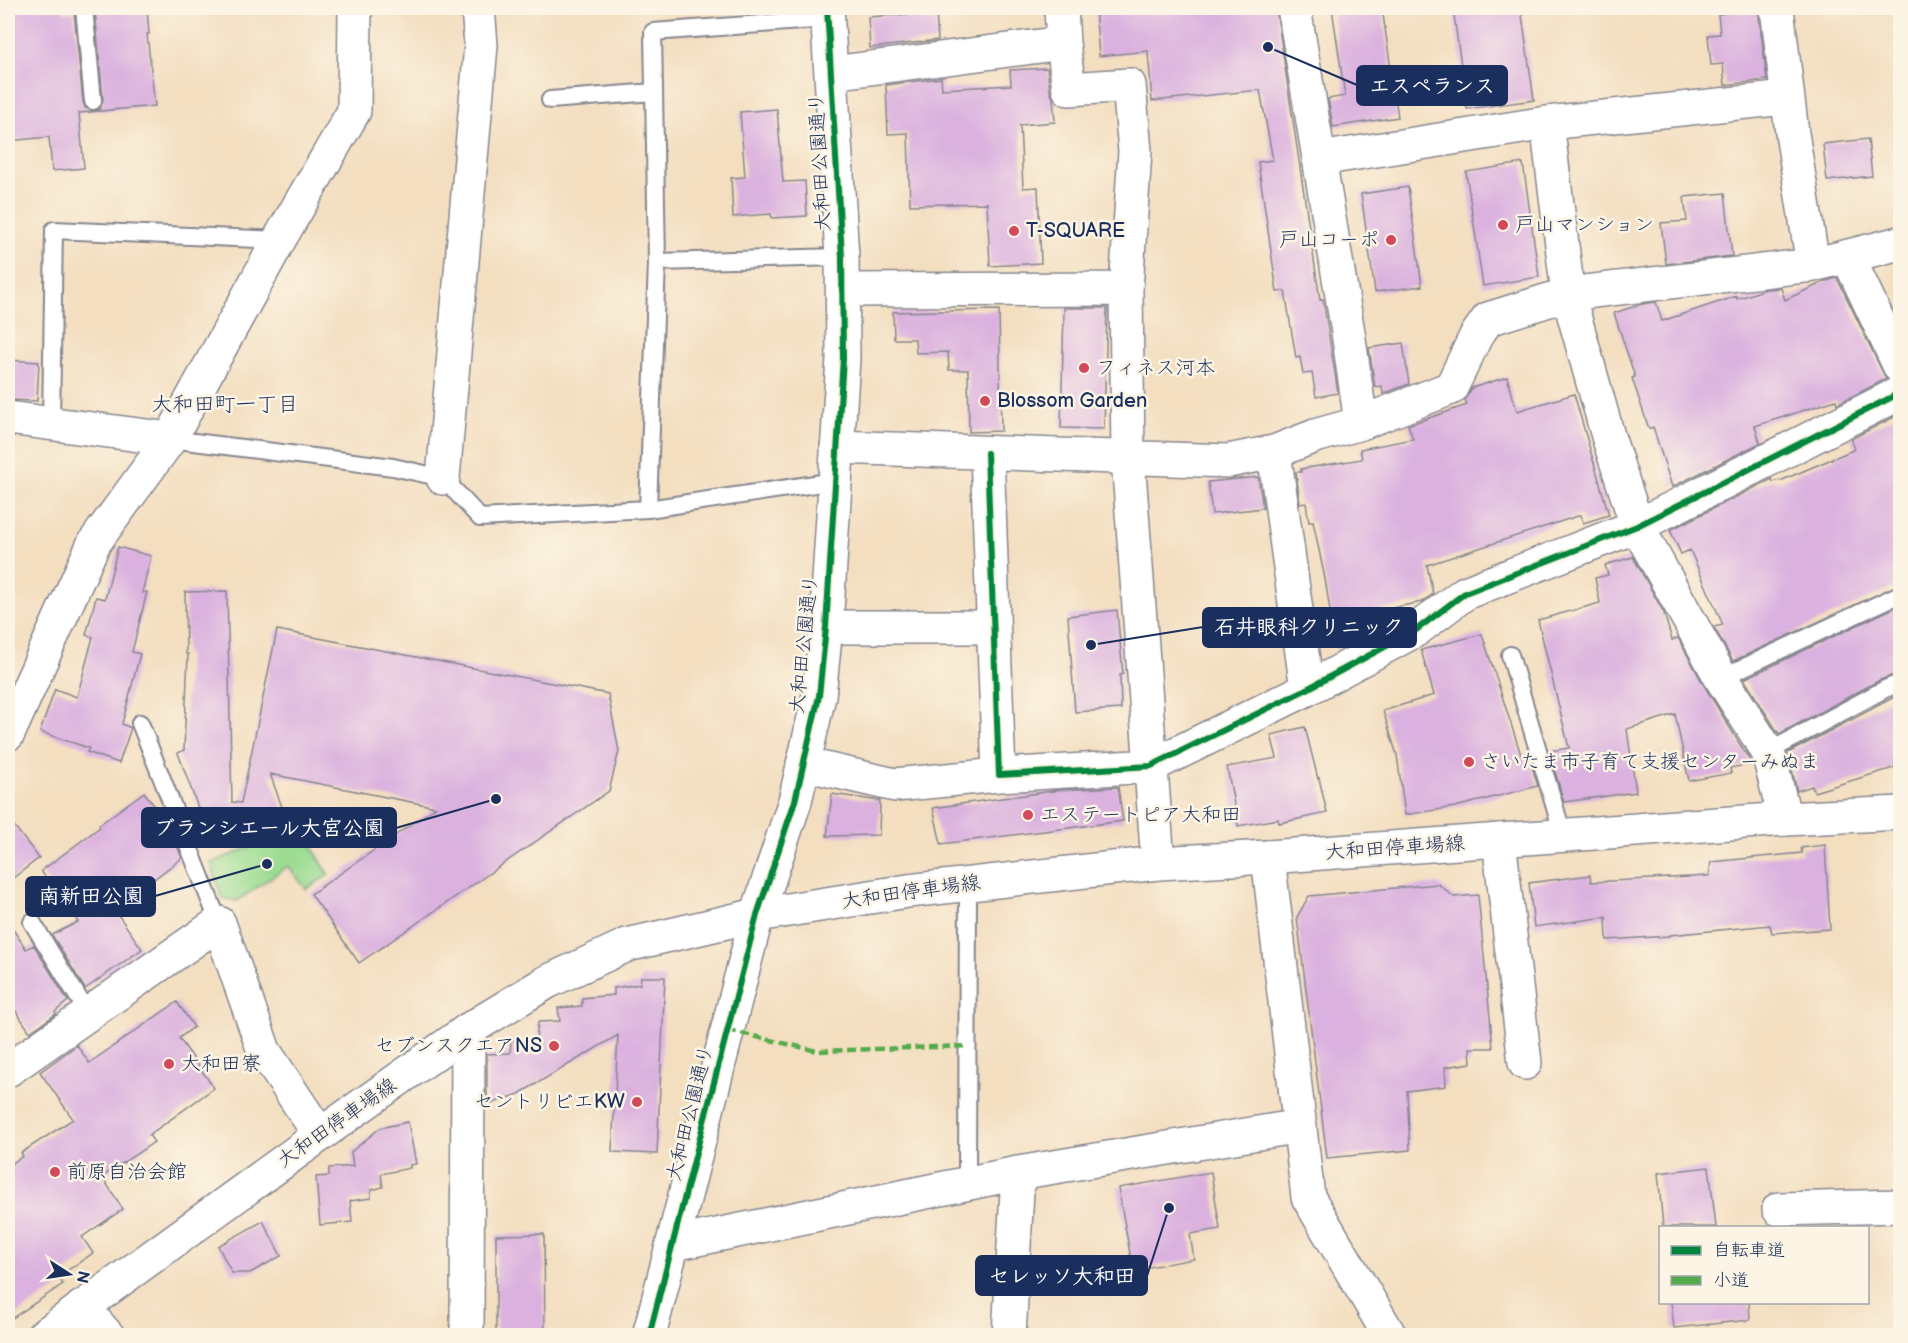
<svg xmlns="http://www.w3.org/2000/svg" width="1908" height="1343" viewBox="0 0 1908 1343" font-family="'Balsamiq Sans','Klee One',sans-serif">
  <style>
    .green { fill: #9cdc92; stroke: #5c8678; stroke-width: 1.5 }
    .building { fill: #dbb2df }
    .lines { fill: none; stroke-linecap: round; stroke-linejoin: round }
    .service-casing { stroke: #87868f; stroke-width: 20 }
    .minor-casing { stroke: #87868f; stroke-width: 36 }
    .tertiary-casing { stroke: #87868f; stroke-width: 36 }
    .secondary-casing { stroke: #87868f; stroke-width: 36 }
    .service { stroke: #fff; stroke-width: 16 }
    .minor { stroke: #fff; stroke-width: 33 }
    .tertiary { stroke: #fff; stroke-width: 33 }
    .secondary { stroke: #fff; stroke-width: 33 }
    .quiet { stroke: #52ab49; stroke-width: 4.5; stroke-dasharray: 9 4.5; stroke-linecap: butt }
    .cycleway-casing { stroke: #fcf5e5; stroke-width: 10 }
    .cycleway { stroke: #00873e; stroke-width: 6 }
    .poi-dot { fill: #d1495b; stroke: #fcf5e5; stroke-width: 2 }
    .labels { text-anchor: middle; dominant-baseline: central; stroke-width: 5; stroke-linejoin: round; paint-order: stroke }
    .street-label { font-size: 20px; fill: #1b2f5e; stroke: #fcf5e5 }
    .poi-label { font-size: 20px; fill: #1b2f5e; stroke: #fcf5e5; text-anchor: start }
    .neighbourhood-label { font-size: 21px; fill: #1b2f5e; stroke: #fcf5e5 }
    .leader { fill: none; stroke: #1b2f5e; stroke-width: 2 }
    .callout-dot { fill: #1b2f5e; stroke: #fcf5e5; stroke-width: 2 }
    .callout { fill: #1b2f5e; stroke: #1b2f5e; stroke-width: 2 }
    .callout-label { font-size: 21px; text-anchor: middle; font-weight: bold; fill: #fff }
  </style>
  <rect width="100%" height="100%" fill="#fcf5e5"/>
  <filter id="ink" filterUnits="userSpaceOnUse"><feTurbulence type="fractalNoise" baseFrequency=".0167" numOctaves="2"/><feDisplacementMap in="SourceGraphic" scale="12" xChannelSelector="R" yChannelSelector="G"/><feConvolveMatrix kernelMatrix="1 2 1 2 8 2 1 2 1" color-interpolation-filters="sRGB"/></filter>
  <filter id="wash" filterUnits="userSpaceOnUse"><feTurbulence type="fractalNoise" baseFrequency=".008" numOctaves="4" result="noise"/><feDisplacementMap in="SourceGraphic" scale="24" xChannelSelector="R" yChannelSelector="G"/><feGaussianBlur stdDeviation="1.35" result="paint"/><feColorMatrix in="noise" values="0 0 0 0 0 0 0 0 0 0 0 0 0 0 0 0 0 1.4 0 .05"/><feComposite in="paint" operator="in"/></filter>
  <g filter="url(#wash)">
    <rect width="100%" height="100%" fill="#f3dec0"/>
    <path class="green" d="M300 827 329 875 306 889 288 866 237 901 222 898 211 863Z"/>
    <g id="blocks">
      <path class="building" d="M8 8H64L65 13 74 12 83 102 85 108 93 111 100 109 103 100 95 10 147 8 149 34H147L155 106 79 113 84 168 52 171 49 137 8 141Z
        M1095 8H1276L1320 300 1323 299 1338 393 1316 397 1312 373 1303 374 1300 357 1296 358 1285 291 1277 292 1258 162 1273 160 1260 90 1152 101 1148 51 1099 56Z
        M1332 8H1382L1398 117 1333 127 1328 99 1345 96Z
        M1453 8H1521L1534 100 1467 109Z
        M1758 9 1767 80 1725 85 1723 64 1711 65 1708 35 1720 34 1718 14Z
        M936 12 938 40 870 48 868 17Z
        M1047 68 1050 91 1053 98 1055 122 1020 125 1023 188 1038 187 1041 263 990 266 987 203 910 205 908 133 888 134 886 85 941 78 942 89 1011 85 1010 70Z
        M777 109 783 182 805 181 807 216 772 218 771 214 733 217 731 178 745 177 740 112Z
        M1868 139 1872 176 1827 181 1823 144Z
        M1523 163 1539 277 1483 286 1466 172Z
        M1408 187 1422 286 1375 292 1361 194Z
        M1725 193 1732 256 1666 264 1661 223 1687 221 1684 197Z
        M1837 278 1886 379 1837 404 1836 400 1755 426 1760 443 1672 487 1653 427 1649 429 1632 378 1635 377 1614 313 1642 304 1656 302 1662 321 1737 296V299L1766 289 1781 288 1785 300 1826 281Z
        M1064 308H1107L1104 429 1061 428Z
        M999 310 1001 431 969 432 968 370H949L948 352 916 353 915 339H894L893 312Z
        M1403 343 1409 384 1383 394 1382 386 1375 387 1369 348Z
        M8 360 39 362 37 401 8 400Z
        M1507 377 1517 411 1574 394 1609 515 1583 523 1581 515 1427 565 1433 594 1422 602 1371 612 1374 632 1344 648 1336 649 1325 579 1313 521 1309 522 1306 503 1300 504 1296 472H1301V469L1362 459 1360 449 1413 439 1408 425 1467 405 1465 399 1472 388Z
        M1900 414V584L1733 661 1714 627 1723 625 1690 550 1681 554 1670 530 1772 479 1773 482 1779 480 1780 481 1855 449 1851 439Z
        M1258 477 1263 508 1212 514 1208 482Z
        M118 547 151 556 142 593 147 592 132 652 140 654 122 724 131 728 119 763 87 752 89 748 40 732 55 689 77 697 93 637 86 635 96 597 105 599Z
        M1633 557 1664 613 1672 640 1678 638 1705 687 1752 764 1730 768 1731 773 1689 781 1675 714 1627 729 1636 792 1564 802 1549 751 1569 748 1538 620 1600 603 1595 578 1608 575 1605 565Z
        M227 591 232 802 241 803 277 630 608 694 619 751 609 791 359 963 311 894 436 807 270 774 286 818 212 846 178 753 184 750 188 654H186L185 592Z
        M1900 605V673L1880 680 1779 734 1744 679Z
        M1117 610 1123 674 1120 675 1121 709 1075 712 1068 616Z
        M1482 634 1521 755 1528 754 1538 786 1455 807 1405 815 1397 755 1383 711 1434 695 1421 650Z
        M1900 694V766L1814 792 1812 786 1797 791 1788 753Z
        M1305 727 1318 779 1319 778 1327 813 1279 823 1278 819 1238 826 1227 767 1277 758 1271 735Z
        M1118 787 1123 821 941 844 933 808 1059 790Z
        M144 792 169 826 182 858 114 909 142 949 85 989 52 935 78 922 41 871 100 827 99 825Z
        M832 794 880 801 879 835 827 836Z
        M8 818 39 858 8 882Z
        M1825 845 1830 929 1772 933 1770 925 1670 935V936L1607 940 1606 917 1534 927 1529 883 1590 875 1591 882 1709 876 1711 862 1802 853 1801 848Z
        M1438 884 1454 897 1478 895 1493 1048H1470L1471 1063 1445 1067 1446 1086 1407 1091 1410 1150 1327 1158 1297 917 1309 896Z
        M8 922 26 949 34 945 68 1001 55 1012 56 1014 30 1032 13 1007H8Z
        M641 977H665L657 1154 612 1152 618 1035 519 1094 487 1105V1054L510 1053 511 1040H536L538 1022 560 1021 558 1008 582 1006V998L614 995V988L640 984Z
        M177 1002 194 1027 179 1038 214 1088 149 1135 154 1142 102 1177 123 1209 82 1237 93 1253 58 1277 63 1284 8 1321V1166L23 1156 21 1153 73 1119 40 1072 77 1045 89 1063Z
        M408 1122 416 1164 410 1165V1168L381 1174 383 1187 371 1190V1198L350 1201 352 1222 320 1225 316 1177 329 1176V1168L353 1166 351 1152 380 1128Z
        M1709 1167 1716 1227H1663L1658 1173Z
        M1211 1172 1220 1229 1190 1234 1194 1259 1133 1270 1118 1188Z
        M263 1221 281 1256 250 1273H232L218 1246Z
        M544 1234 545 1334H496V1235Z
        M1671 1302H1749L1750 1320 1674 1328Z"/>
    </g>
  </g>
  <g filter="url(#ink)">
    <use href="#blocks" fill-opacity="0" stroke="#87868f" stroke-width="1.5"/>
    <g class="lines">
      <defs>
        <path id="service" d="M84 8 93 101
          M550 100 654 92
          M657 262 842 257
          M51 423 54 230 279 240
          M170 439 393 467 443 478 480 518 648 509 835 481
          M648 509 657 262 653 32 827 19
          M1510 655 1563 835
          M1721 678 1900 594
          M140 723 219 923
          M1768 752 1885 689 1900 683
          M32 922 89 1015
          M967 1183 968 884"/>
        <path id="minor" d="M1061 8 1063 43
          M1294 8 1348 332 1361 423
          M1777 8 1792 133 1813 265
          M832 73 1063 43 1069 89 1129 85 1135 151 1126 289 1128 458 1158 863
          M1547 123 1568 294 1608 436 1637 526 1721 678 1768 752 1785 819
          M1319 159 1547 123 1787 98
          M1848 257 1900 367
          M843 290 1126 289
          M8 418 170 439
          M837 447 1228 461 1274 452 1315 436 1361 423 1451 388 1476 336 1488 319 1568 294 1813 265 1900 243
          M1274 452 1307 689
          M987 453 999 775 1151 766 1307 689 1416 630 1465 593 1637 526 1900 393
          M443 478 481 45 478 8
          M826 627H993
          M8 734 94 543 170 439 279 240 354 111 355 8
          M803 764 895 785 999 775
          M1499 840 1525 1063
          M1268 857 1308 1197 1390 1336
          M8 1070 219 923 264 1051 320 1135
          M1779 1209 1900 1206
          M673 1244 1018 1173 1300 1126
          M82 1307 108 1336
          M467 1336 468 1030
          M1009 1336 1018 1173"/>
        <path id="tertiary" d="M649 1336 757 915 795 801 819 696 826 627 843 358 842 257 827 8"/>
        <path id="secondary" d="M43 1336 320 1135 468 1030 547 982 627 945 757 915 908 891 1158 863 1268 857 1785 819 1900 813"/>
      </defs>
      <use href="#service" class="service-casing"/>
      <use href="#minor" class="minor-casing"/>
      <use href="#tertiary" class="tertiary-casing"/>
      <use href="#secondary" class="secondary-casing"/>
      <use href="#service" class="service"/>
      <use href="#minor" class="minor"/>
      <use href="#tertiary" class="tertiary"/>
      <use href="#secondary" class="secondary"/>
      <path class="quiet" d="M728 1030 817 1051 968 1046"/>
      <defs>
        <path id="cycleway" d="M987 453 999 775 1151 766 1307 689 1416 630 1465 593 1637 526 1900 393
          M649 1336 757 915 795 801 819 696 826 627 843 358 842 257 827 8"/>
      </defs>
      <use href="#cycleway" class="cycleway-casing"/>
      <use href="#cycleway" class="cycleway"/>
    </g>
  </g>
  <g class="poi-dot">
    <circle cx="1503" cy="225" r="6"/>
    <circle cx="1014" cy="231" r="6"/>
    <circle cx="1391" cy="240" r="6"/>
    <circle cx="1084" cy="368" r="6"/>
    <circle cx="985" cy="401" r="6"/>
    <circle cx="1469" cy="762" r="6"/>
    <circle cx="1028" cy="815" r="6"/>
    <circle cx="554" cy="1046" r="6"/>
    <circle cx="169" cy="1064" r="6"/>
    <circle cx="637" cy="1102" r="6"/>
    <circle cx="55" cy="1172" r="6"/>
  </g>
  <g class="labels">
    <g class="street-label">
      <text transform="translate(820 162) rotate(-93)">大和田公園通り</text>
      <text transform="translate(804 644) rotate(-84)">大和田公園通り</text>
      <text transform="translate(1395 848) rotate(-4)">大和田停車場線</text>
      <text transform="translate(911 892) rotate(-8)">大和田停車場線</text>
      <text transform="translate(690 1113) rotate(-76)">大和田公園通り</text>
      <text transform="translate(337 1123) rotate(-35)">大和田停車場線</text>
    </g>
    <g class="poi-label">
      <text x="1515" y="225">戸山マンション</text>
      <text x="1026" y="231">T-SQUARE</text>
      <text x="1379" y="240" text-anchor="end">戸山コーポ</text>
      <text x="1096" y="368">フィネス河本</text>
      <text x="997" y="401">Blossom Garden</text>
      <text x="1481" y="762">さいたま市子育て支援センターみぬま</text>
      <text x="1040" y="815">エステートピア大和田</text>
      <text x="542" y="1046" text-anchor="end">セブンスクエアNS</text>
      <text x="181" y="1064">大和田寮</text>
      <text x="625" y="1102" text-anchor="end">セントリビエKW</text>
      <text x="67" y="1172">前原自治会館</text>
    </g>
    <g class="neighbourhood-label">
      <text x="225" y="404">大和田町一丁目</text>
    </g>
  </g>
  <path class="leader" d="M1268 47L1357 85M1091 645L1203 627M496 799L396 828M267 864L155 896M1169 1208L1147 1276"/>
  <g class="callout-dot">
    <circle cx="1268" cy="47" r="6"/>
    <circle cx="1091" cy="645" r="6"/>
    <circle cx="496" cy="799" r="6"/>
    <circle cx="267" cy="864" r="6"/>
    <circle cx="1169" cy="1208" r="6"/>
  </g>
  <g class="callout">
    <rect x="1357" y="66" width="150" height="39" rx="6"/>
    <rect x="1203" y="608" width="213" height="39" rx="6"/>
    <rect x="142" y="808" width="254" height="39" rx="6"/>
    <rect x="26" y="877" width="129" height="39" rx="6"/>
    <rect x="976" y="1256" width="171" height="39" rx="6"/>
  </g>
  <g class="callout-label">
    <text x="1432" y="93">エスペランス</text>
    <text x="1309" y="634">石井眼科クリニック</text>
    <text x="269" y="835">ブランシエール大宮公園</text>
    <text x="91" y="903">南新田公園</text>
    <text x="1062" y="1283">セレッソ大和田</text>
  </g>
  <rect width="1908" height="1343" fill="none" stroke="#fcf5e5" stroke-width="30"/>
  <rect x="1659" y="1226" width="210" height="78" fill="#fcf5e5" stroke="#a2a6af" stroke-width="1.5"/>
  <rect x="1671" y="1246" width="30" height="9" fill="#00873e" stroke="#a2a6af" stroke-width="1.5"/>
  <text x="1713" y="1256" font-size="18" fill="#1b2f5e">自転車道</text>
  <rect x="1671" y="1276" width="30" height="9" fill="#52ab49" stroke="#a2a6af" stroke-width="1.5"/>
  <text x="1713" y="1286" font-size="18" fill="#1b2f5e">小道</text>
  <g transform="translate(69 1274) rotate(102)" stroke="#fcf5e5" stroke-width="4.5" paint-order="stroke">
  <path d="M0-4.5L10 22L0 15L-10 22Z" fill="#1b2f5e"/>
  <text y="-9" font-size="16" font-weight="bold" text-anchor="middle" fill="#1b2f5e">N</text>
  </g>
</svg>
